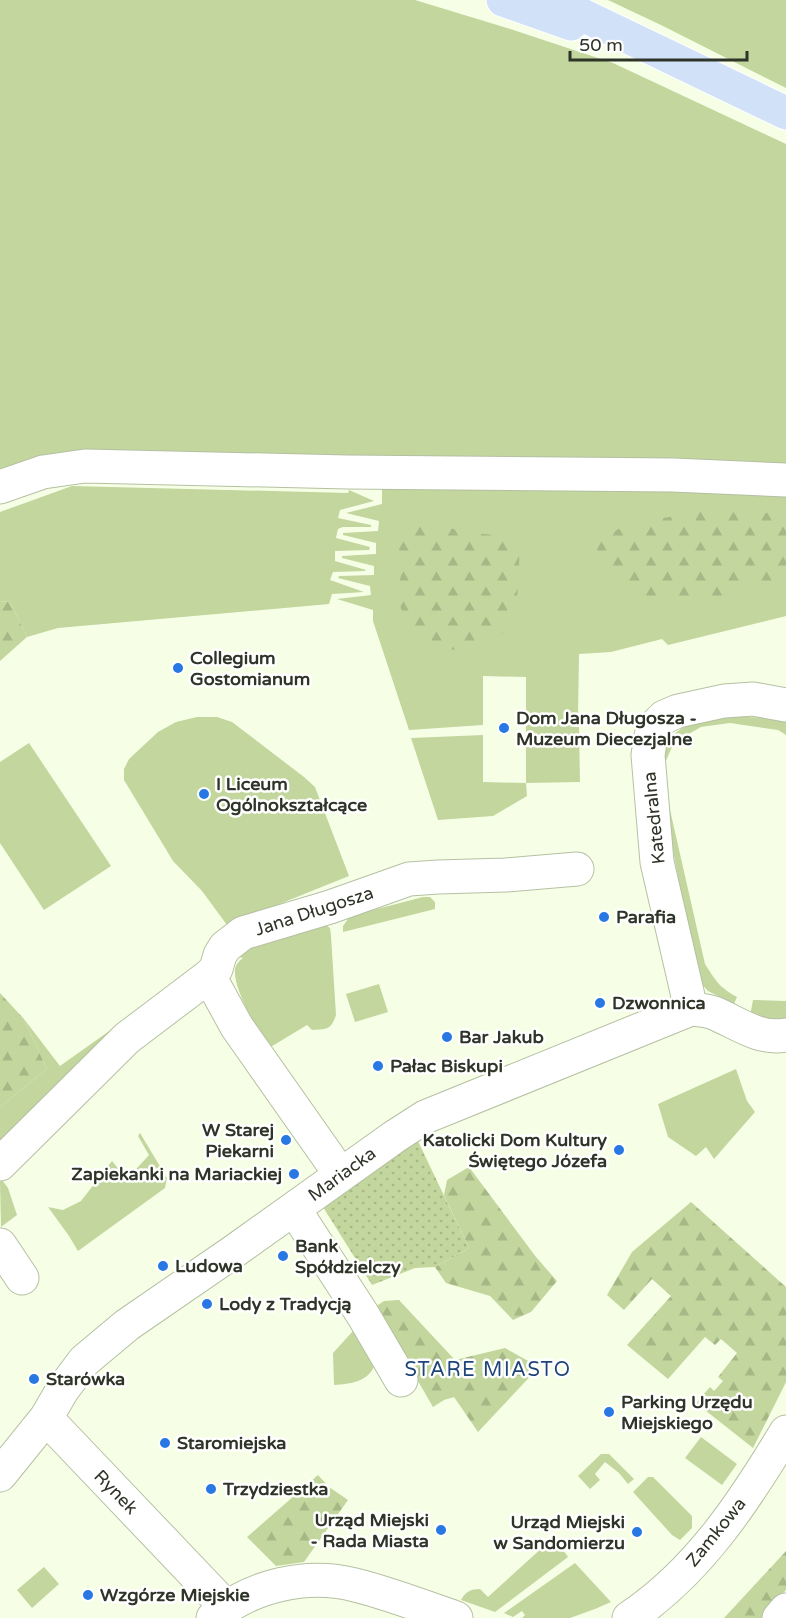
<svg xmlns="http://www.w3.org/2000/svg" width="786" height="1618" viewBox="0 0 786 1618" font-family="'Varela Round',sans-serif">
  <style>
    .grass { fill: #c2d69d }
    .forest { fill: url(#forest-firs) }
    .park { fill: url(#park-dots) }
    .lines { fill: none; stroke-linecap: round; stroke-linejoin: round }
    .minor-casing { stroke: #b5c0a3; stroke-width: 35 }
    .major-casing { stroke: #fff; stroke-width: 35 }
    .minor { stroke: #fff; stroke-width: 33 }
    .major { stroke: #d1e2f8; stroke-width: 33 }
    .poi-dot { fill: #2878e3; stroke: #fff; stroke-width: 2 }
    .labels { text-anchor: middle; dominant-baseline: central; stroke-width: 5; stroke-linejoin: round; paint-order: stroke }
    .poi-label { font-size: 18px; font-weight: bold; fill: #2f3428; stroke: #fff; text-anchor: start }
    .street-label { font-size: 18px; fill: #2f3428; stroke: #fff }
    .neighbourhood-label { font-size: 20px; letter-spacing: 1.5px; fill: #1e4479; stroke: #fff }
  </style>
  <defs>
    <pattern id="forest-firs" width="22" height="20" patternUnits="userSpaceOnUse" patternTransform="scale(1.5)"><rect width="22" height="20" fill="#c2d69d"/><path d="M5 1l3.5 6h-7zM16 11l3.5 6h-7z" fill="#a7b887"/></pattern>
    <pattern id="park-dots" width="8" height="8" patternUnits="userSpaceOnUse" patternTransform="scale(1.5)"><rect width="8" height="8" fill="#c2d69d"/><path d="M2 2h.1M6 6h.1" fill="none" stroke="#a7b887" stroke-width="1.8" stroke-linecap="round"/></pattern>
  </defs>
  <rect width="100%" height="100%" fill="#f6ffe6"/>
  <path class="grass" d="M0 0H415L507 28 613 63 786 144V474L0 476Z
    M608 0H786V88L661 25Z
    M382 485 742 492 786 495V616L668 645 662 639 611 652 579 654 578 715H572V727H579L580 782 526 783 527 796 493 816 438 820 411 738 483 735V782L526 783V677L483 676V725L409 730 373 621V610L337 599 371 595 370 586 338 578 339 576 374 575V566L342 558V556L376 554V543L343 535V533L378 531 379 521 346 513 382 504Z
    M72 486 348 493 349 490 374 501 340 510 338 518 371 525V527H343L338 529 336 538 370 547 369 550 335 551V561L366 570 365 571 333 572 330 580 364 592 332 594 329 604 58 628 27 637 10 602 0 601V512Z
    M728 716 786 719V735L778 730 730 723 701 727 687 735 672 747 665 763 663 779 705 964C716 981 719 987 737 997L734 1004 708 991 698 980 658 773 664 746 675 733 696 719Z
    M197 717H217L232 722 304 777 315 787 349 876 227 925 202 891 173 861 124 780V769L129 759 158 732 176 722Z
    M29 743 111 866 44 910 0 843V762Z
    M423 897H430L435 902V909L343 932V926L350 916Z
    M326 925 330 928 331 936 336 1015C331 1030 327 1029 312 1030L307 1025 269 1048C258 1030 233 990 235 969 236 964 239 961 243 958L239 957 237 952Z
    M379 984 388 1012 355 1022 346 994Z
    M753 1000 786 1001V1018L766 1020 750 1016Z
    M24 1019 60 1066 119 1024 0 1148V1107L47 1069Z
    M736 1069 747 1101 755 1112 714 1159 706 1147 696 1156 668 1137 658 1104Z
    M140 1133 167 1178 165 1188 78 1251 69 1236 48 1207 63 1210 81 1201 112 1161 127 1179 149 1155 138 1136Z
    M2 1180 8 1188 17 1215 1 1227 0 1182Z
    M356 1329 375 1364C369 1382 350 1384 334 1385L333 1353 353 1331Z
    M701 1437 737 1464 722 1485 685 1458Z
    M601 1454H609L634 1479 628 1484 619 1473 605 1462 595 1474 600 1480 590 1489 578 1476Z
    M648 1477H653L692 1516V1528L680 1540 672 1535 633 1492Z
    M554 1537 568 1557 495 1612 461 1600C465 1592 471 1589 480 1589L488 1597Z
    M575 1563 611 1602 595 1609 570 1618H522L525 1615 522 1611 513 1617 504 1613Z
    M44 1567 59 1584 32 1608 17 1590Z"/>
  <path class="forest" d="M696 512 786 513V585H754L730 597 638 598 599 560 596 543 625 525Z
    M416 517 463 532 505 536 520 546 517 600 507 629 478 651 444 649 411 634 397 598 403 563 393 528Z
    M0 601 10 602 27 637 0 661Z
    M0 993 24 1019 47 1069 0 1107Z
    M469 1167 536 1257 557 1281 531 1312 513 1320 490 1296 446 1283 435 1267 469 1248 444 1195 447 1180Z
    M691 1202 786 1287V1382L753 1448 696 1403 710 1387 714 1391 723 1381 718 1377 737 1353 721 1339 715 1345 705 1337 668 1379 627 1345 671 1296 652 1279 624 1310 607 1295 632 1252Z
    M399 1300 455 1360 505 1348 539 1367 478 1432 454 1397 444 1400 433 1407 375 1307 384 1301Z
    M318 1475 329 1487 348 1500 304 1562 276 1566 247 1537Z
    M786 1551V1590L761 1618H724Z"/>
  <path class="park" d="M417 1139 469 1248 435 1267 415 1268 372 1285 323 1207Z"/>
  <g class="lines">
    <defs>
      <path id="minor" d="M0 487 43 472 85 466 347 472 673 475 786 480
        M209 976 237 1027 341 1175
        M691 1009 657 862 648 755 651 736 654 727 664 717 678 711 724 701 753 699 786 705
        M0 1164 127 1038 209 976 216 969 220 955 225 947 243 933 330 907 409 879 438 877 506 875 577 869
        M294 1209 363 1315 401 1380
        M0 1245 22 1278
        M46 1418 226 1607
        M0 1475 46 1418 63 1389 84 1361 127 1325 233 1252 394 1137 425 1117 691 1009C699 1010 706 1010 714 1013 738 1023 759 1040 786 1035
        M213 1618C251 1585 307 1573 355 1585 388 1593 424 1607 456 1618
        M629 1618C698 1572 744 1502 786 1432
        M779 1618 786 1610"/>
      <path id="major" d="M503 0 571 24
        M551 0 786 113"/>
    </defs>
    <use href="#minor" class="minor-casing"/>
    <use href="#major" class="major-casing"/>
    <use href="#minor" class="minor"/>
    <use href="#major" class="major"/>
  </g>
  <g class="poi-dot">
    <circle cx="178" cy="668" r="6"/>
    <circle cx="504" cy="728" r="6"/>
    <circle cx="204" cy="794" r="6"/>
    <circle cx="604" cy="917" r="6"/>
    <circle cx="600" cy="1003" r="6"/>
    <circle cx="447" cy="1037" r="6"/>
    <circle cx="378" cy="1066" r="6"/>
    <circle cx="286" cy="1140" r="6"/>
    <circle cx="619" cy="1150" r="6"/>
    <circle cx="294" cy="1174" r="6"/>
    <circle cx="283" cy="1256" r="6"/>
    <circle cx="163" cy="1266" r="6"/>
    <circle cx="207" cy="1304" r="6"/>
    <circle cx="34" cy="1379" r="6"/>
    <circle cx="609" cy="1412" r="6"/>
    <circle cx="165" cy="1443" r="6"/>
    <circle cx="211" cy="1489" r="6"/>
    <circle cx="441" cy="1530" r="6"/>
    <circle cx="637" cy="1532" r="6"/>
    <circle cx="88" cy="1595" r="6"/>
  </g>
  <g class="labels">
    <g class="poi-label">
      <text x="190" y="658">Collegium<tspan x="190" dy="21">Gostomianum</tspan></text>
      <text x="516" y="718">Dom Jana Długosza -<tspan x="516" dy="21">Muzeum Diecezjalne</tspan></text>
      <text x="216" y="784">I Liceum<tspan x="216" dy="21">Ogólnokształcące</tspan></text>
      <text x="616" y="917">Parafia</text>
      <text x="612" y="1003">Dzwonnica</text>
      <text x="459" y="1037">Bar Jakub</text>
      <text x="390" y="1066">Pałac Biskupi</text>
      <text x="274" y="1130" text-anchor="end">W Starej<tspan x="274" dy="21">Piekarni</tspan></text>
      <text x="607" y="1140" text-anchor="end">Katolicki Dom Kultury<tspan x="607" dy="21">Świętego Józefa</tspan></text>
      <text x="282" y="1174" text-anchor="end">Zapiekanki na Mariackiej</text>
      <text x="295" y="1246">Bank<tspan x="295" dy="21">Spółdzielczy</tspan></text>
      <text x="175" y="1266">Ludowa</text>
      <text x="219" y="1304">Lody z Tradycją</text>
      <text x="46" y="1379">Starówka</text>
      <text x="621" y="1402">Parking Urzędu<tspan x="621" dy="21">Miejskiego</tspan></text>
      <text x="177" y="1443">Staromiejska</text>
      <text x="223" y="1489">Trzydziestka</text>
      <text x="429" y="1520" text-anchor="end">Urząd Miejski<tspan x="429" dy="21">- Rada Miasta</tspan></text>
      <text x="625" y="1522" text-anchor="end">Urząd Miejski<tspan x="625" dy="21">w Sandomierzu</tspan></text>
      <text x="100" y="1595">Wzgórze Miejskie</text>
    </g>
    <g class="street-label">
      <text transform="translate(654 818) rotate(-96)">Katedralna</text>
      <text transform="translate(314 911) rotate(-18)">Jana Długosza</text>
      <text transform="translate(342 1174) rotate(-36)">Mariacka</text>
      <text transform="translate(116 1492) rotate(46)">Rynek</text>
      <text transform="translate(716 1532) rotate(-51)">Zamkowa</text>
    </g>
    <g class="neighbourhood-label">
      <text x="488" y="1370">STARE MIASTO</text>
    </g>
  </g>
  <path d="M570 51v9h177v-9" fill="none" stroke="#2f3428" stroke-width="3"/>
  <text x="579" y="51" font-size="18" fill="#2f3428" stroke="#ffffff" stroke-width="4.5" paint-order="stroke">50 m</text>
</svg>
